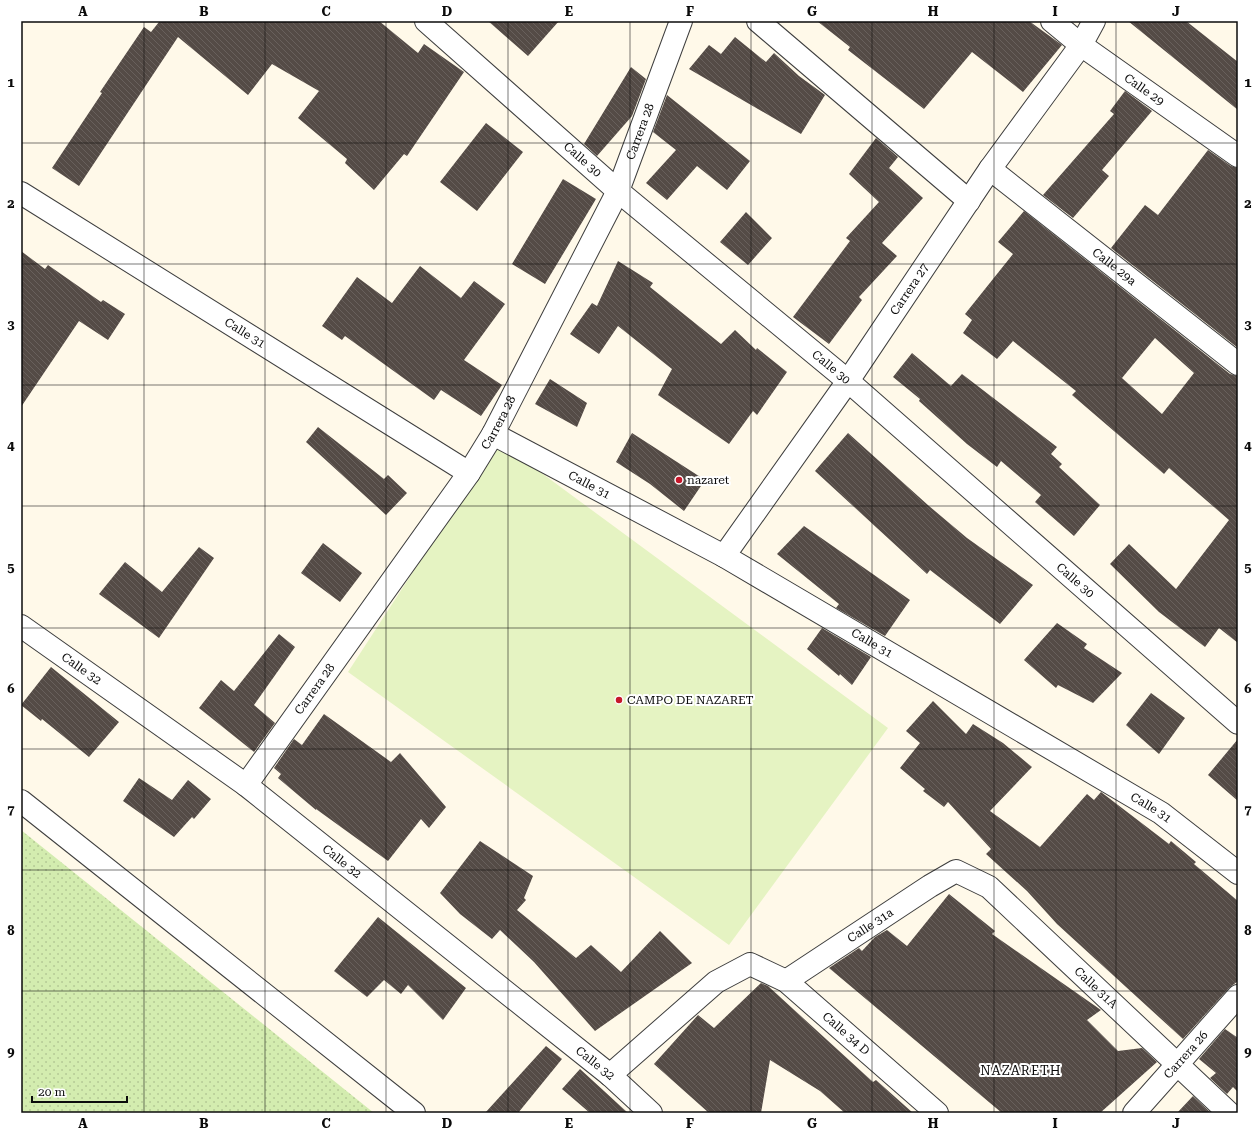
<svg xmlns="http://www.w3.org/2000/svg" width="1259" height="1134" viewBox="0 0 1259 1134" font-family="'Roboto Serif',serif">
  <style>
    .grass { fill: url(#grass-dots) }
    .pitch { fill: #e5f3c2 }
    .building { fill: url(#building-back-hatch); fill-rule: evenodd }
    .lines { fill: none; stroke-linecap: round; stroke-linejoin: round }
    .minor-casing { stroke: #3e3e3e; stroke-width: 24 }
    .minor { stroke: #fff; stroke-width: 22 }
    .grid { fill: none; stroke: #0b0b0b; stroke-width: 1; stroke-opacity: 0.55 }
    .poi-dot { fill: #c6182b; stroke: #fff; stroke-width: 1.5 }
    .labels { text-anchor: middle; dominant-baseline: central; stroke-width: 4; stroke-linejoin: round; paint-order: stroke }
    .street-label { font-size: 12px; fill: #0b0b0b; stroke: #fff }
    .poi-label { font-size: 12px; fill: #0b0b0b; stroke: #fff; text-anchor: start }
    .neighbourhood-label { font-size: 13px; letter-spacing: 1px; fill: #0b0b0b; stroke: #fff }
    .neatline { fill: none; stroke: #0b0b0b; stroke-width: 1.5 }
    .grid-label { font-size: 13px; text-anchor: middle; font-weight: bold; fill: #0b0b0b }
  </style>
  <defs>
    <pattern id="grass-dots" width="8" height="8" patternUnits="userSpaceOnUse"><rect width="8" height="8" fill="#d3ecaf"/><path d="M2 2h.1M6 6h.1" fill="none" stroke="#b4c995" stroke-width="1.8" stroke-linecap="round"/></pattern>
    <pattern id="building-back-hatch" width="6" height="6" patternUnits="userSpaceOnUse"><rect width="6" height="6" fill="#544b46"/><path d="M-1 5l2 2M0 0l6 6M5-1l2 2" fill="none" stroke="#68605c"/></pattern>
  </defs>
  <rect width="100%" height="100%" fill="#fff9e9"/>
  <path class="grass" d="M21 830 374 1113H21Z"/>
  <path class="pitch" d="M498 441 888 728 729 945 348 672Z"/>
  <path class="building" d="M158 21H379L418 53 424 44 464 72 407 156 404 154 374 190 345 163 347 159 298 118 319 91 272 64 248 95 178 37 79 186 52 168 102 93 100 92 144 27 151 32 159 22Z
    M488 21H559L528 56Z
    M817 21H1029L1062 45 1023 92 972 52 924 109 848 50 850 47Z
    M1128 21H1186L1238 62V110Z
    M735 37 766 62 774 53 799 76 825 95 801 134 689 69 709 45 721 54Z
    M631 67 646 79 632 116 597 156 584 144Z
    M1125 91 1152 111 1102 170 1109 176 1073 218 1043 195 1114 114 1110 111Z
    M667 95 750 161 727 190 697 166 667 200 646 183 676 150 653 132Z
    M486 123 523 152 477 211 440 182Z
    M876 138 898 157 889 168 923 198 882 243 897 256 859 297 862 300 829 344 793 317 850 241 846 238 879 202 849 174Z
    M1208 150 1231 166 1238 168V348L1111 248 1145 205 1158 215Z
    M563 179 596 199 545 284 512 264Z
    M1024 211 1230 374 1238 376V643L1219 628 1205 647 1159 612 1110 564 1129 544 1176 589 1229 520 1169 468 1164 474 1072 395 1076 391 1013 341 997 359 963 333 972 320 965 314 1013 254 998 242ZM1155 338 1194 373 1162 414 1122 378Z
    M746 212 772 238 748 265 720 242Z
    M21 251 45 269 48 265 101 302 103 300 125 314 108 340 79 321 21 407Z
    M618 261 653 283 650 287 721 344 735 330 756 350 757 348 787 372 757 415 753 411 729 444 658 395 672 369 618 326 599 354 570 334 592 303 597 306Z
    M420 266 461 298 474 281 505 304 464 360 502 385 481 416 441 390 434 400 345 336 342 340 322 326 357 277 392 303Z
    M912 353 951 386 962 374 1057 447 1051 454 1062 464 1059 467 1100 505 1074 536 1035 502 1041 495 1001 461 997 467 967 444 919 401 920 399 893 377Z
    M550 379 587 403 577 427 535 404Z
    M318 427 384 479 388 475 407 493 386 515 306 442Z
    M632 433 705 480 684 511 650 484 616 462Z
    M848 433 929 506 967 538 1033 585 1000 624 930 570 927 574 815 471Z
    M804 526 910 600 885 636 836 608 839 604 777 554Z
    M323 543 362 573 340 602 301 573Z
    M199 547 214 558 159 638 99 594 125 562 162 592Z
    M1057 623 1087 644 1084 648 1122 673 1093 703 1058 685 1056 688 1024 660Z
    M822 628 871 657 852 685 840 674 839 676 807 649Z
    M279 634 295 647 254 705 275 723 254 752 199 708 221 680 234 691Z
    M51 667 119 722 89 757 42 719 41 721 21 705Z
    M1151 693 1185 718 1159 754 1126 725Z
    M933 701 966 734 973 724 1003 743 1032 767 990 811 1040 847 1087 794 1094 800 1101 792 1169 844 1171 841 1196 862 1194 864 1238 901V981L1229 988 1183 1039 1057 924 1027 891 986 854 991 849 948 802 944 807 923 791 925 789 900 768 920 743 906 731Z
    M324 714 391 762 400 753 446 807 429 828 421 819 388 861 316 809V810L278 778 281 774 274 768 294 739 302 745Z
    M1238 739V801L1208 775Z
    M139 778 172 800 188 780 211 799 194 819 192 817 174 837 123 801Z
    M480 841 533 876 524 898 526 900 517 910 576 958 591 945 621 972 660 931 692 963 595 1031 534 962 500 930 492 939 460 914 440 893Z
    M949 894 995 931 992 934 1101 1010 1087 1020 1118 1051 1142 1048 1157 1062 1100 1113H1002L829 968 859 948 862 951 875 937 887 930 907 946Z
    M378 917 466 988 443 1020 408 985 401 994 384 980 367 997 334 971Z
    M761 983 768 986 873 1082 876 1080 913 1113H845L820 1091 770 1060 761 1113H709L654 1064 698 1015 714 1028Z
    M1225 1029 1238 1038V1092L1233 1087 1227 1094 1210 1078 1216 1073 1199 1059Z
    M546 1046 562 1059 518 1113H485Z
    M580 1069 628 1113H590L562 1089Z
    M1193 1096 1211 1113H1177Z"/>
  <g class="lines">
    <defs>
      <g id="minor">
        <path id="s1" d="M426 21 618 191 848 381 1238 723"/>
        <path d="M758 21 969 201"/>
        <path id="s2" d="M1052 21 1081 45 1238 156"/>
        <path id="s3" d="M990 169 1238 364"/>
        <path id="s4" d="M21 193 469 473"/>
        <path id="s5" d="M493 434 724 556 1161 813 1238 873"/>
        <path id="s6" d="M724 556 848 381 990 169 1081 45 1094 21"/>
        <path id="s7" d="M21 626 246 785 610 1075 651 1113"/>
        <path id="s8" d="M246 785 469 473 493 434 618 191 681 21"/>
        <path d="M21 801 414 1113"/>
        <path id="s9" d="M786 981 930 886 956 871 989 887 1229 1113"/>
        <path id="s10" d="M610 1075 716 982 750 964 786 981 937 1113"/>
        <path id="s11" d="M1134 1113 1238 996"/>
      </g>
    </defs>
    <use href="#minor" class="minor-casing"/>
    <use href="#minor" class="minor"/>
  </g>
  <path class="grid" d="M144 21V1113M265 21V1113M386 21V1113M508 21V1113M630 21V1113M751 21V1113M872 21V1113M994 21V1113M1116 21V1113M21 143H1238M21 264H1238M21 385H1238M21 506H1238M21 628H1238M21 749H1238M21 870H1238M21 991H1238"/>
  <g class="poi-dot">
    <circle cx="679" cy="480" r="4"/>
    <circle cx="619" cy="700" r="4"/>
  </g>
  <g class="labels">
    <g class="street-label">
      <text stroke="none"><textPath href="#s2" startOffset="115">Calle 29</textPath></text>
      <text stroke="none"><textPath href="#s8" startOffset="766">Carrera 28</textPath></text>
      <text stroke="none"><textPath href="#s1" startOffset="209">Calle 30</textPath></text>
      <text stroke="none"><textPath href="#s3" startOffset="158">Calle 29a</textPath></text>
      <text stroke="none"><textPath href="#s6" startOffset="325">Carrera 27</textPath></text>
      <text stroke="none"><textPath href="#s4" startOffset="264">Calle 31</textPath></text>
      <text stroke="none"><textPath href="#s1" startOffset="533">Calle 30</textPath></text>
      <text stroke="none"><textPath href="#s8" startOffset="442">Carrera 28</textPath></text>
      <text stroke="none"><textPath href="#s5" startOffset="109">Calle 31</textPath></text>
      <text stroke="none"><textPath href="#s1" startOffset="857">Calle 30</textPath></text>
      <text stroke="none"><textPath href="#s5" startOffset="433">Calle 31</textPath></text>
      <text stroke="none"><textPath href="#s7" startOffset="74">Calle 32</textPath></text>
      <text stroke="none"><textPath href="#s8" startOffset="118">Carrera 28</textPath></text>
      <text stroke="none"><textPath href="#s5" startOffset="757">Calle 31</textPath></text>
      <text stroke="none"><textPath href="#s7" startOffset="398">Calle 32</textPath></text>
      <text stroke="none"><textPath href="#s9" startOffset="101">Calle 31a</textPath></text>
      <text stroke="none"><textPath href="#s9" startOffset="386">Calle 31A</textPath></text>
      <text stroke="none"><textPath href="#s10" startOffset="299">Calle 34 D</textPath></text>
      <text stroke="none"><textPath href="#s11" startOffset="78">Carrera 26</textPath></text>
      <text stroke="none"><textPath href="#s7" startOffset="722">Calle 32</textPath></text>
    </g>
    <g class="poi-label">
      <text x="687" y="480">nazaret</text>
      <text x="627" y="700">CAMPO DE NAZARET</text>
    </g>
    <g class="neighbourhood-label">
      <text x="1021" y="1070">NAZARETH</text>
    </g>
  </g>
  <rect width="1259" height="1134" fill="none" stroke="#ffffff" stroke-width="44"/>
  <path d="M32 1096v6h95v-6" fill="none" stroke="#0b0b0b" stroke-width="2"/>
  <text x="38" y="1096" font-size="12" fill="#0b0b0b" stroke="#ffffff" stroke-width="3" paint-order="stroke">20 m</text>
  <rect x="22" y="22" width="1215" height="1090" class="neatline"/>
  <g class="grid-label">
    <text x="83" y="16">A</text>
    <text x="204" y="16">B</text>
    <text x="326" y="16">C</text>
    <text x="447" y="16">D</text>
    <text x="569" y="16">E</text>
    <text x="690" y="16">F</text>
    <text x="812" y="16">G</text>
    <text x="933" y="16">H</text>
    <text x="1055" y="16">I</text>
    <text x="1176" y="16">J</text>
    <text x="11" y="87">1</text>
    <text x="1248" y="87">1</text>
    <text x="11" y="208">2</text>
    <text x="1248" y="208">2</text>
    <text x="11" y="329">3</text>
    <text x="1248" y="329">3</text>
    <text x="11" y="450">4</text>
    <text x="1248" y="450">4</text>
    <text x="11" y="572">5</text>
    <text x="1248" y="572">5</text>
    <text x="11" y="693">6</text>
    <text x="1248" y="693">6</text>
    <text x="11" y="814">7</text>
    <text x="1248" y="814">7</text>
    <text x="11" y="935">8</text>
    <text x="1248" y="935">8</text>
    <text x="11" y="1056">9</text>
    <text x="1248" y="1056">9</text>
    <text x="83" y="1128">A</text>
    <text x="204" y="1128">B</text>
    <text x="326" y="1128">C</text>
    <text x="447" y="1128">D</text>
    <text x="569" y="1128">E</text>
    <text x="690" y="1128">F</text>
    <text x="812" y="1128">G</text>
    <text x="933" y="1128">H</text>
    <text x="1055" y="1128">I</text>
    <text x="1176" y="1128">J</text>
  </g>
</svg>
